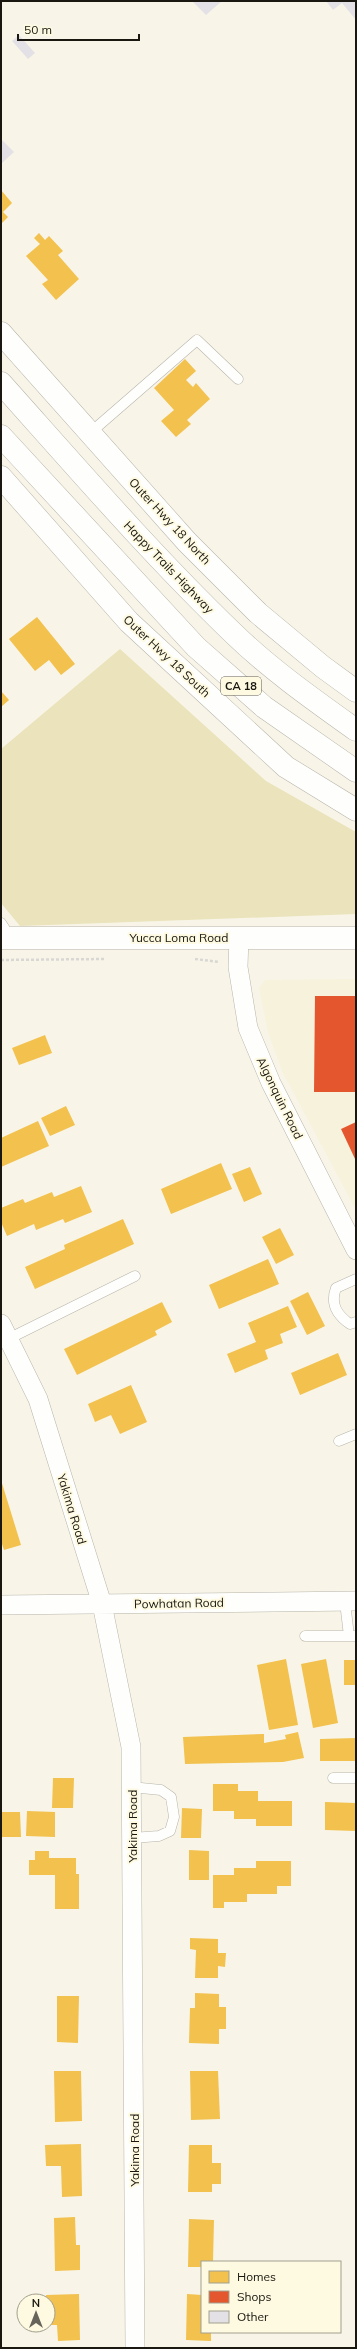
<svg xmlns="http://www.w3.org/2000/svg" width="357" height="2349" viewBox="0 0 357 2349" font-family="Mulish,sans-serif">
  <style>
    .built { fill: #f6f2db }
    .green { fill: #eae3bb }
    .homes { fill: #f2c14e }
    .shops { fill: #e4572e }
    .building { fill: #e3e1e5 }
    .lines { fill: none; stroke-linecap: round; stroke-linejoin: round }
    .service-casing { stroke: #b7b4aa; stroke-width: 11 }
    .minor-casing { stroke: #b7b4aa; stroke-width: 20 }
    .tertiary-casing { stroke: #b7b4aa; stroke-width: 23 }
    .secondary-casing { stroke: #b7b4aa; stroke-width: 23 }
    .primary-casing { stroke: #b7b4aa; stroke-width: 23 }
    .path { stroke: #d8d7d4; stroke-width: 2.5; stroke-dasharray: 3 2; stroke-linecap: butt }
    .service { stroke: #fefefc; stroke-width: 10 }
    .minor { stroke: #fefefc; stroke-width: 19 }
    .tertiary { stroke: #fefefc; stroke-width: 22 }
    .secondary { stroke: #fefefc; stroke-width: 22 }
    .primary { stroke: #fefefc; stroke-width: 22 }
    .labels { text-anchor: middle; dominant-baseline: central; stroke-width: 4; stroke-linejoin: round; paint-order: stroke }
    .shield { fill: #fefae2; stroke: #5e5b4e; stroke-width: 1 }
    .shield-label { font-size: 11px; font-weight: bold; fill: #19170f }
    .street-label { font-size: 12px; fill: #19170f; stroke: #fefae2 }
  </style>
  <rect width="100%" height="100%" fill="#f8f5e8"/>
  <path class="built" d="M356 979V1210L282 1071 268 1032 259 988 265 980Z"/>
  <path class="green" d="M120 649 266 781 356 832V914L20 926 1 903V749Z"/>
  <path class="homes" d="M1 190 12 203 3 212 8 217 1 224Z
    M39 233 45 240 49 236 63 251 58 255 79 279 56 300 42 284 48 280 26 256 40 244 34 238Z
    M185 359 196 371 186 380 193 387 196 383 210 399 187 420 191 424 176 437 161 421 174 410 154 388Z
    M37 617 75 664 61 675 49 660 35 671 9 639Z
    M1 691 9 700 1 707Z
    M45 1035 52 1053 19 1065 12 1048Z
    M66 1106 75 1125 50 1136 41 1118Z
    M38 1121 49 1146 1 1167V1138Z
    M221 1163 232 1189 171 1214 161 1189Z
    M250 1167 262 1194 244 1202 232 1174Z
    M81 1186 92 1212 65 1223 63 1219 36 1230 34 1224 7 1236 1 1222V1208L23 1199 25 1203 52 1192 54 1197Z
    M123 1219 134 1244 35 1289 25 1267 65 1249 64 1245Z
    M280 1228 294 1255 276 1264 262 1237Z
    M268 1259 279 1284 219 1309 209 1285Z
    M308 1292 325 1326 307 1335 290 1301Z
    M162 1302 172 1322 155 1331 157 1335 77 1375 64 1349Z
    M288 1306 297 1327 280 1334 283 1343 265 1350 268 1359 235 1373 227 1354 256 1342 248 1323Z
    M338 1353 347 1375 300 1395 291 1373Z
    M131 1385 147 1422 120 1434 111 1415 95 1422 88 1404Z
    M1 1480 21 1545 4 1550 1 1541Z
    M286 1659 298 1725 269 1730 257 1665Z
    M326 1659 338 1723 313 1728 301 1664Z
    M344 1660H356V1685H344Z
    M298 1732 304 1758 283 1762 185 1764 183 1737 264 1734V1743L286 1739 285 1735Z
    M356 1738V1761H320V1739Z
    M53 1778H74L73 1808H52Z
    M213 1784H238V1791H258V1801H292V1826H256V1819H234V1811H213Z
    M325 1802 356 1803V1831L325 1830Z
    M182 1808 202 1809 201 1838H181Z
    M27 1811 55 1812V1837L26 1836Z
    M1 1812H20L21 1837H1Z
    M189 1850 209 1851V1880H189Z
    M35 1851H49V1858H76V1874H79V1909H55V1875H29V1860H35Z
    M256 1861H291V1886H277V1894H247V1902H224V1908H213V1875H234V1868H256Z
    M190 1938 218 1939V1953H226L225 1967 218 1966V1978H195L196 1950 190 1949Z
    M195 1993 219 1994V2007H226V2029H219V2044L189 2043 190 2008H195Z
    M57 1996H79L78 2043 57 2042Z
    M54 2071H81L82 2121 55 2122Z
    M190 2071H218L220 2119 191 2120Z
    M81 2144 82 2196 62 2197 61 2166H46L45 2145Z
    M189 2145H212V2163H221V2184H212V2192H188Z
    M75 2217 76 2245H80V2270L55 2271 54 2218Z
    M189 2219 214 2220 213 2262H202V2267H188Z
    M79 2294 80 2340 58 2341 57 2325H48L46 2295Z
    M187 2294 202 2295V2332H211V2341L186 2340Z"/>
  <path class="shops" d="M315 996H356V1092H314Z
    M356 1122V1161L341 1129Z"/>
  <path class="building" d="M222 1 206 15 193 2 194 1Z
    M326 1H356V20L342 3 333 10Z
    M19 35 35 53 28 59 12 41Z
    M1 139 14 152 1 164Z"/>
  <g class="lines">
    <defs>
      <path id="service" d="M90 433 197 340 238 379
        M1 923 11 938
        M356 1279 336 1288C330 1304 337 1315 350 1324L356 1322
        M8 1339 135 1276
        M339 1441 356 1434
        M345 1602 349 1636
        M305 1636H356
        M333 1778H356
        M131 1787 161 1790 171 1797 174 1817 170 1831 159 1836 132 1838"/>
      <path id="minor" d="M239 937 238 967 248 1028 271 1083 356 1250
        M1 1324 38 1399 102 1604 131 1747 135 2348
        M1 1605 356 1601"/>
      <path id="tertiary" d="M1 333 187 542 258 613 323 667 356 691
        M1 477 129 622 286 767 356 810"/>
      <path id="secondary" d="M1 938H356"/>
      <path id="primary" d="M1 383C77 468 151 554 233 633 270 669 314 700 356 730
        M1 436 196 647 264 707 356 771"/>
    </defs>
    <use href="#service" class="service-casing"/>
    <use href="#minor" class="minor-casing"/>
    <use href="#tertiary" class="tertiary-casing"/>
    <use href="#secondary" class="secondary-casing"/>
    <use href="#primary" class="primary-casing"/>
    <path class="path" d="M195 959 219 962
      M1 960 104 959"/>
    <use href="#service" class="service"/>
    <use href="#minor" class="minor"/>
    <use href="#tertiary" class="tertiary"/>
    <use href="#secondary" class="secondary"/>
    <use href="#primary" class="primary"/>
  </g>
  <g class="labels">
    <rect class="shield" x="221" y="677" width="40" height="18" rx="3"/>
    <g class="shield-label">
      <text x="241" y="686">CA 18</text>
    </g>
    <g class="street-label">
      <text transform="translate(170 521) rotate(47)">Outer Hwy 18 North</text>
      <text transform="translate(169 567) rotate(46)">Happy Trails Highway</text>
      <text transform="translate(167 656) rotate(43)">Outer Hwy 18 South</text>
      <text x="179" y="937">Yucca Loma Road</text>
      <text transform="translate(280 1098) rotate(64)">Algonquin Road</text>
      <text transform="translate(72 1509) rotate(73)">Yakima Road</text>
      <text transform="translate(179 1603) rotate(-1)">Powhatan Road</text>
      <text transform="translate(132 1826) rotate(-90)">Yakima Road</text>
      <text transform="translate(134 2150) rotate(-90)">Yakima Road</text>
    </g>
  </g>
  <rect width="357" height="2349" fill="none" stroke="#19170f" stroke-width="4"/>
  <rect x="201" y="2261" width="140" height="72" fill="#fefae2" stroke="#a29f8e"/>
  <rect x="209" y="2271" width="20" height="12" fill="#f2c14e" stroke="#a29f8e"/>
  <text x="237" y="2281" font-size="12" fill="#19170f">Homes</text>
  <rect x="209" y="2291" width="20" height="12" fill="#e4572e" stroke="#a29f8e"/>
  <text x="237" y="2301" font-size="12" fill="#19170f">Shops</text>
  <rect x="209" y="2311" width="20" height="12" fill="#e3e1e5" stroke="#a29f8e"/>
  <text x="237" y="2321" font-size="12" fill="#19170f">Other</text>
  <g transform="translate(36 2313)"><circle r="19" fill="#fefae2" stroke="#a29f8e"/>
  <path d="M0-3L7 15L0 10L-7 15Z" fill="#67655b"/>
  <text y="-6" font-size="11" font-weight="bold" text-anchor="middle" fill="#19170f">N</text>
  </g>
  <path d="M18 34v6h121v-6" fill="none" stroke="#19170f" stroke-width="2"/>
  <text x="24" y="34" font-size="12" fill="#19170f" stroke="#fefae2" stroke-width="3" paint-order="stroke">50 m</text>
</svg>
